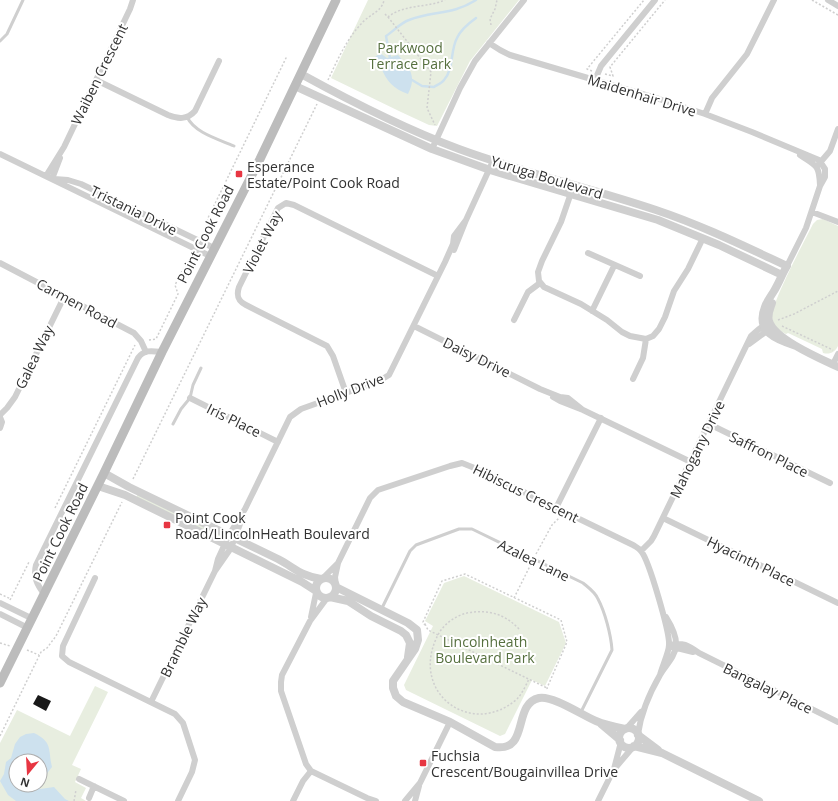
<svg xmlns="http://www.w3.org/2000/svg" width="838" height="801" viewBox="0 0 838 801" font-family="'Open Sans',sans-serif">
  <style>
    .green { fill: #e8eee0; fill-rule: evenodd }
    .water { fill: #cde1ee; fill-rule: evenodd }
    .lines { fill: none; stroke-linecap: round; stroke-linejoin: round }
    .stream { stroke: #cde1ee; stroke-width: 2.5 }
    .building { fill: #191919 }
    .path { stroke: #cfcfcf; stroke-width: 1.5; stroke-dasharray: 2 2; stroke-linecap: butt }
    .service { stroke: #cfcfcf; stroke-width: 3 }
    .minor { stroke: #cfcfcf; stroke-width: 6 }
    .tertiary { stroke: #cfcfcf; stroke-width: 8 }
    .secondary { stroke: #bcbcbc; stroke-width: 9 }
    .poi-dot { fill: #e73642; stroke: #fff; stroke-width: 1.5 }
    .labels { text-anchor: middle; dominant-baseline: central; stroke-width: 4; stroke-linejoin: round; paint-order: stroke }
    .park-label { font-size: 14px; fill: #556f3e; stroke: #fff }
    .street-label { font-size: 14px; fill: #323232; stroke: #fff }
    .poi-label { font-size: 14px; fill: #323232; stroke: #fff; text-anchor: start }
  </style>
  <rect width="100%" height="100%" fill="#fff"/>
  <path class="green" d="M368 0H519L470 61 437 126 429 125 401 112 331 78Z
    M823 219 838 226V346C835 352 830 355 823 353L822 349 788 333 786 334C780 331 773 326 772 318 770 305 805 240 813 224L817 220Z
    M138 493 222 535V537L221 539 136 498Z
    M464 576 559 622 566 643 545 686 532 680 505 734 500 736 406 690 404 685 433 626 425 621 444 583Z
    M95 686 108 692 72 765 81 769 75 782 86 788 81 798 86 801H0V743L17 710 70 736ZM16 761H40V785H16Z"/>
  <path class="water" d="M380 53 387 58 398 55C410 68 417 76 408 94 394 89 386 81 381 67L375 65V57Z
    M34 733C53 742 48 750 52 767L41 781 40 789 54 787 65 799 69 801H16L8 795 0 781 4 774 6 762 11 758 15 744 20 737 26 734ZM16 761H40V785H16Z"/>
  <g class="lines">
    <path class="stream" d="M390 58 386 36C394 31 400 23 409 20 432 11 453 15 476 0
      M412 80 422 86 434 87C437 85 442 83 444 80 454 69 450 51 457 38 461 29 469 23 476 18"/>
  </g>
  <path class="building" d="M38 695 51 701 46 711 33 704Z"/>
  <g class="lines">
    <path class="path" d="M812 0 838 15
      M385 14 388 17C404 4 427 8 445 0
      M388 17 431 72 427 108 435 125
      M491 25 490 19 495 9 497 0
      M592 71 587 69 644 0
      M605 74 613 76 610 67 665 0
      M328 80C337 61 346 40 361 24 368 15 382 12 384 0
      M204 237 208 218 287 56
      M778 320 794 314 838 291
      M782 326 833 350
      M149 340 156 339 178 294 175 285 182 271 194 256
      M133 479 317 104
      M55 508 135 345
      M536 554 552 525 560 517
      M0 594 11 599
      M514 598 531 564
      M10 600 29 562
      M425 624 428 630 547 688
      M424 625 425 624 423 622 442 581 465 574 561 620 567 642 547 688 548 691
      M519 629C505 614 488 609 467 613 454 616 441 626 436 639 411 695 473 738 517 699 522 694 526 685 529 679
      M0 643 10 646
      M27 650 39 655
      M0 736 41 652 47 648 56 636 122 502
      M74 801 76 790"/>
    <path class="service" d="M0 41 7 34 23 0
      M187 117C195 133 218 139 234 146
      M173 424 181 409 190 398 193 385 201 368
      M382 608 410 551 416 545 459 529H472L583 583C589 588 595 592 598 599 605 612 611 635 612 650L581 712"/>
    <path class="minor" d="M828 0 838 6
      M489 43 500 50 510 55 659 99 705 114 752 132 819 160 825 169V177L820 186 806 228 787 266
      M96 80 168 115C178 119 187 120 195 111L219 61
      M595 80 601 66 655 0
      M705 114 712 98 747 54 774 0
      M432 149 460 88 475 61 524 0
      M0 154 210 256
      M800 155C816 166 819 164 820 185
      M818 165 830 151 838 129
      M46 176 64 147 130 9 133 0
      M52 179 60 158
      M54 179 68 180 81 184 214 248
      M572 190 561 222 542 261 538 272 539 281 544 287 581 304 607 320 622 332 630 336 646 339 653 336 659 329 665 317 674 291 688 269 703 238
      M812 212 838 222
      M454 250 466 220 493 161
      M588 253 640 276
      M0 263 134 333 141 341 146 352
      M592 311 614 266
      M514 320 528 292 540 283
      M414 326 540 389 560 397 568 398 583 410
      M749 344 767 331 770 328
      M833 364 838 354
      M633 379 643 358 646 339
      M346 393 333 356 327 346 246 305C238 301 236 296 239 287L278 208 286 203 294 205 438 276
      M553 397 560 401 583 410 691 462
      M190 398 278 442
      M0 415 7 408 15 397 64 297
      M0 417 2 422 0 428
      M709 424 830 483
      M556 508 601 418
      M663 518 838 603
      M641 551 651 541 654 536 751 336C756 332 761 325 768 326
      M215 571 218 559 229 535 245 509 290 417 301 409 379 381 389 375 445 262 453 244 454 236 466 220
      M95 578 63 646 62 656 69 662 175 714 183 723 195 760 192 772 178 801
      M323 578 338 563
      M336 585 335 577 338 563 370 498 378 490 450 466 462 463 472 467 633 545C636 547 639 548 641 551 649 560 670 633 669 645 669 652 662 667 660 675
      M45 595C37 585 33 577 36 565L138 358C144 349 153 351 162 352
      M327 598 310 621 282 675 281 682V691L306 764 311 771 367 798 376 801
      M0 603 33 619
      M0 614 28 628
      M311 617 316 593
      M669 645C683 642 688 645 699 653L838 722
      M673 647 693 652
      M151 702 215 571 231 548 243 516
      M626 729 641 712
      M638 734C641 713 649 694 660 675 665 666 675 657 676 646 677 636 671 625 666 617
      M616 767 633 747
      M79 779 124 801
      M89 798 94 786
      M293 801 303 781 311 771
      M405 801 420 783 450 722
      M415 801 419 786
      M598 801 614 769 621 742"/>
    <path class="tertiary" d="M301 74C352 102 405 129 459 149 524 173 591 188 656 210 701 225 744 246 787 266 782 274 779 283 774 291 771 296 767 301 765 307 755 332 777 340 796 346
      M295 86 432 149 490 170 658 220 719 245 782 275
      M772 303C770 309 767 315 769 321 774 339 821 359 838 367
      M104 473 129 487 278 559C295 568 301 576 321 579
      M98 486 125 495 302 582 316 591
      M316 588a10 10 0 1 1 20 0a10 10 0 1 1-20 0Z
      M336 587 408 623 417 630 418 640 415 649 393 681V688L396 696 403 702 450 722 495 747C530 752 512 704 539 698 552 695 582 715 596 721 605 725 615 727 625 729
      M330 597 348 601 371 616 401 631 406 635 410 643 408 657
      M601 724 620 740
      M619 738a10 10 0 1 1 20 0a10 10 0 1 1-20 0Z
      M638 735 658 750
      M634 746 662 753 759 801"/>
    <path class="secondary" d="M0 683 104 473 162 352 260 159 336 0"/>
  </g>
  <g class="poi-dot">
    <rect x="235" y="170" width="8" height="8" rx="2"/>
    <rect x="163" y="521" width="8" height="8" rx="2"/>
    <rect x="419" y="759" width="8" height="8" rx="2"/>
  </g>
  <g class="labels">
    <g class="park-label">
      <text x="410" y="47">Parkwood<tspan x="410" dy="16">Terrace Park</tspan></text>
      <text x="485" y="641">Lincolnheath<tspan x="485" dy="16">Boulevard Park</tspan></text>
    </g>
    <g class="street-label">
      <text transform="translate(99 74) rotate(-64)">Waiben Crescent</text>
      <text transform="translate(642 95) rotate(17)">Maidenhair Drive</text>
      <text transform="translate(547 177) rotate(17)">Yuruga Boulevard</text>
      <text transform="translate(134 210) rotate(26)">Tristania Drive</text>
      <text transform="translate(205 234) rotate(-63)">Point Cook Road</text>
      <text transform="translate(262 242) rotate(-63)">Violet Way</text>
      <text transform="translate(77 303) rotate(28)">Carmen Road</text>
      <text transform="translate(34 357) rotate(-64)">Galea Way</text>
      <text transform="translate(477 357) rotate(26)">Daisy Drive</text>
      <text transform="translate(350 390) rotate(-21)">Holly Drive</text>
      <text transform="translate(234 420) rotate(26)">Iris Place</text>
      <text transform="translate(697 449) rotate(-64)">Mahogany Drive</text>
      <text transform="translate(769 454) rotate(26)">Saffron Place</text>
      <text transform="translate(526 493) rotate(26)">Hibiscus Crescent</text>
      <text transform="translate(60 532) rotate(-64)">Point Cook Road</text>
      <text transform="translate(534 560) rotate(26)">Azalea Lane</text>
      <text transform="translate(751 561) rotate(26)">Hyacinth Place</text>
      <text transform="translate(183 637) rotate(-64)">Bramble Way</text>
      <text transform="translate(768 688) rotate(26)">Bangalay Place</text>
    </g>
    <g class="poi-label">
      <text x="247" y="166">Esperance<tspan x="247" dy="16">Estate/Point Cook Road</tspan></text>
      <text x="175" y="517">Point Cook<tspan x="175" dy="16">Road/LincolnHeath Boulevard</tspan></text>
      <text x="431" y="755">Fuchsia<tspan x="431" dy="16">Crescent/Bougainvillea Drive</tspan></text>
    </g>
  </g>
  <g transform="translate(28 773) rotate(198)"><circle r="19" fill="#ffffff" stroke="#adadad"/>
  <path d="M0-3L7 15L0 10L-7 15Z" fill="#e73642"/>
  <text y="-6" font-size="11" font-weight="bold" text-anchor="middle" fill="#323232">N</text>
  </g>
</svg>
